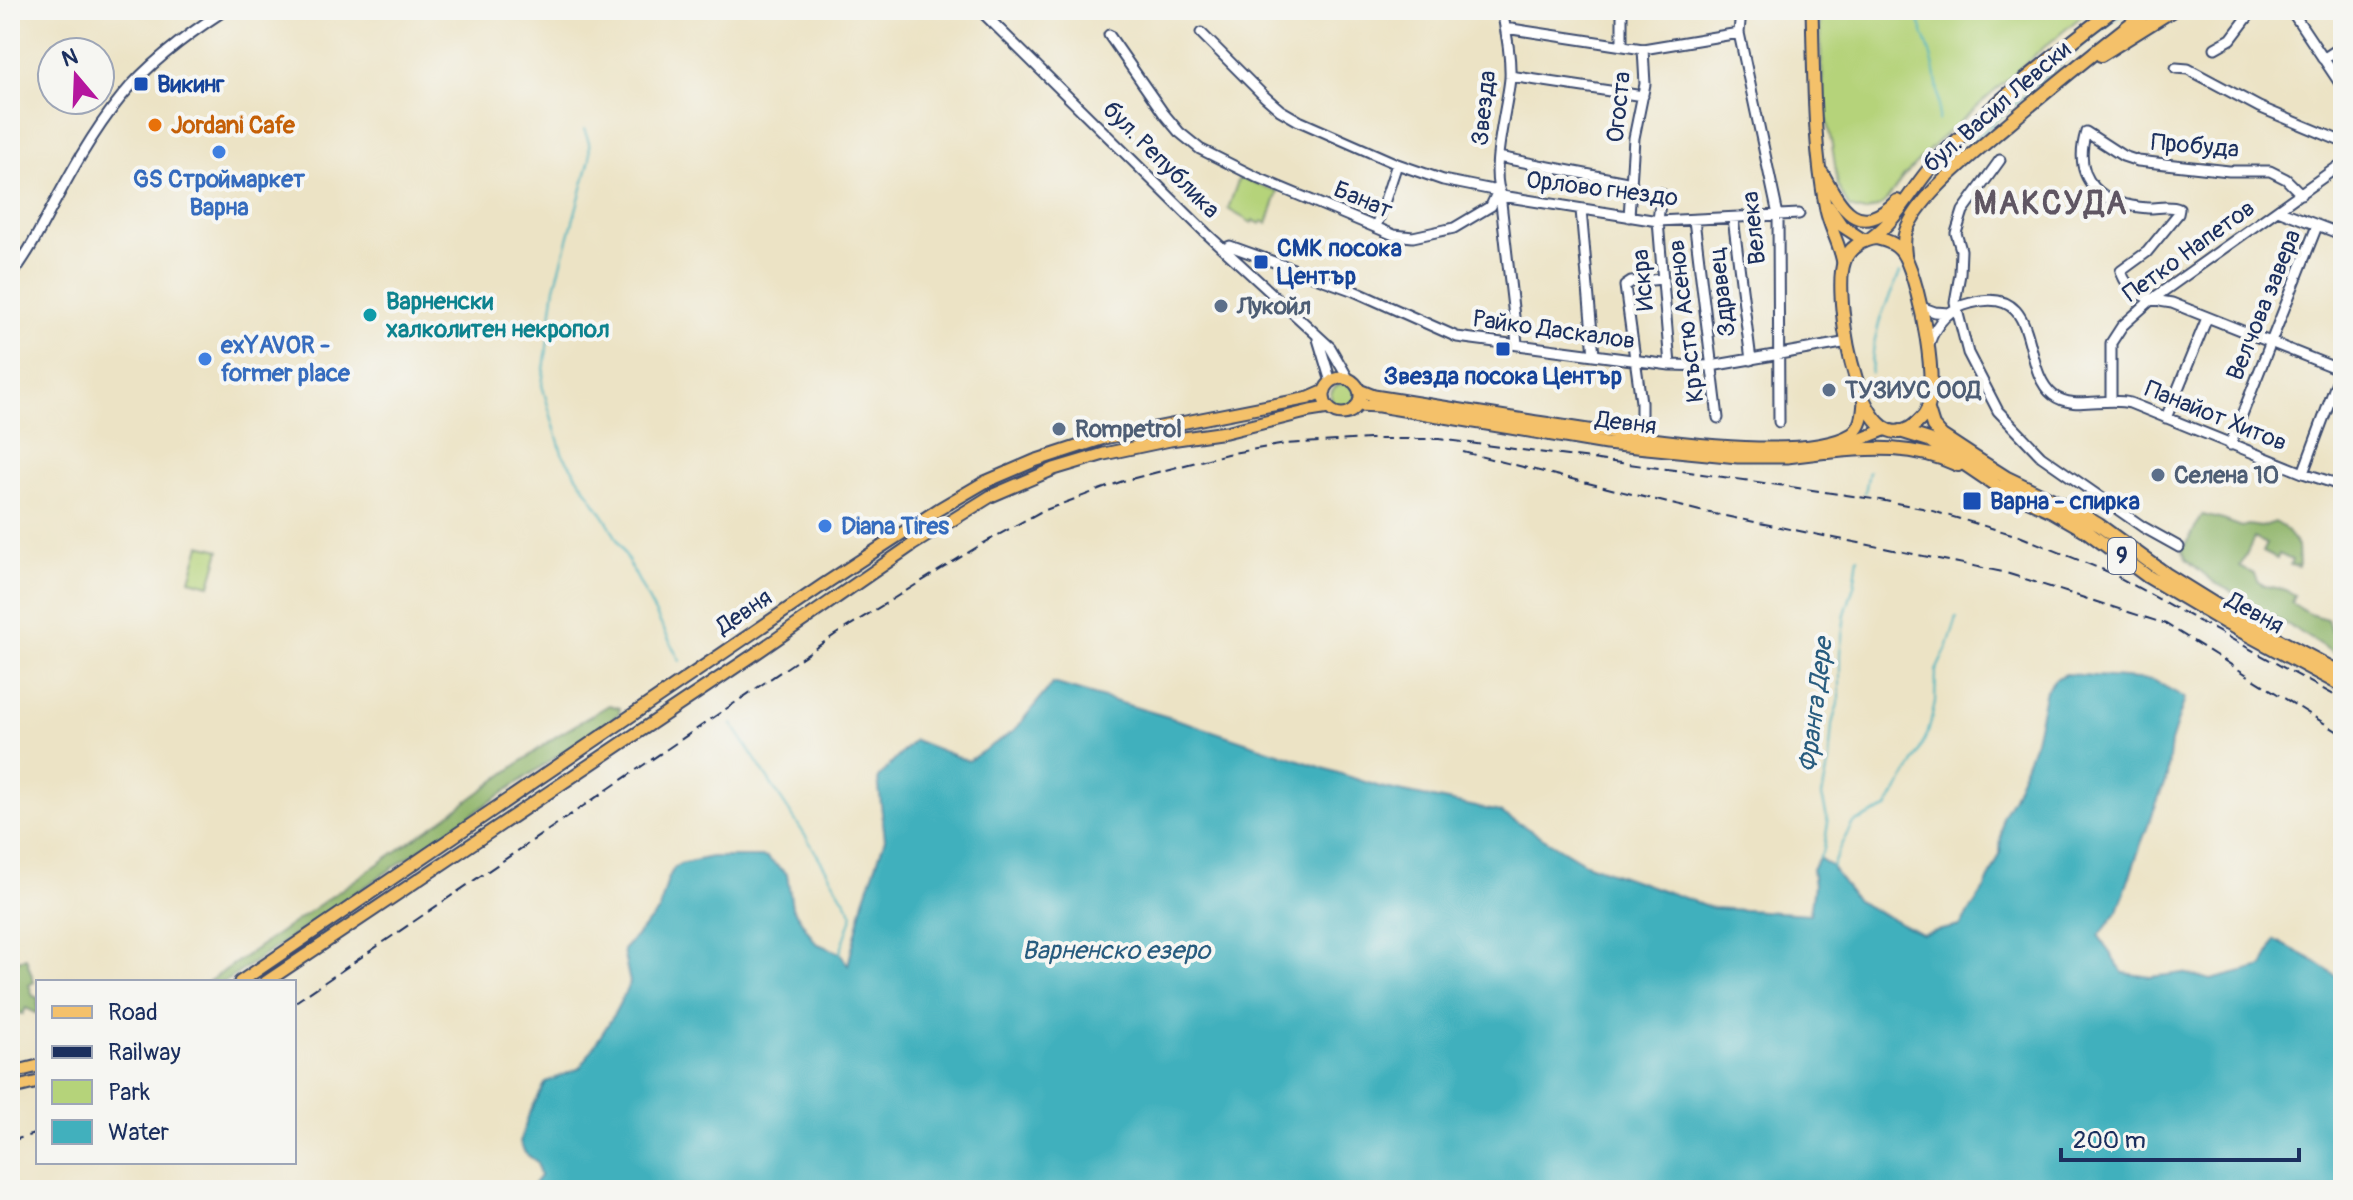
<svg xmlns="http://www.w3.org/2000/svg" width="2353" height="1200" viewBox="0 0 2353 1200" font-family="Pangolin,sans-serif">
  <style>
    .green { fill: #b5d37a; stroke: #68816c; stroke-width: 2 }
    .forest { fill: #90b56a; stroke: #567264; stroke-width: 2 }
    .water { fill: #41b0bd; stroke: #2e708e; stroke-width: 2 }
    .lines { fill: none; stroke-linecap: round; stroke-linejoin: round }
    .stream { stroke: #41b0bd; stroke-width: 2 }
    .minor-casing { stroke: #3a4a6d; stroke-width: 13 }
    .major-casing { stroke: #3a4a6d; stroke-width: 15 }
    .highway-casing { stroke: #3a4a6d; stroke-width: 16 }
    .minor { stroke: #fff; stroke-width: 9 }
    .major { stroke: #f4c16b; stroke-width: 11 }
    .highway { stroke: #f4c16b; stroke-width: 12 }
    .rail { stroke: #1b2f5e; stroke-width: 2; stroke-dasharray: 12 6; stroke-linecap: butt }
    .transit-dot { fill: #1a4fb4; stroke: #f6f6f2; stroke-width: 3 }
    .food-dot { fill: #e8710a; stroke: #f6f6f2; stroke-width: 3 }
    .shop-dot { fill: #3f7fe0; stroke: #f6f6f2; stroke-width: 3 }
    .service-dot { fill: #5c6f8a; stroke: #f6f6f2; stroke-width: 3 }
    .culture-dot { fill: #0f9aa8; stroke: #f6f6f2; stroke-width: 3 }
    .labels { text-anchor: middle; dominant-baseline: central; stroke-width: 8; stroke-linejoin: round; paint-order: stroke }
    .shield { fill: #f6f6f2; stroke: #5d6b8a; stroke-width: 2 }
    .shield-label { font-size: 22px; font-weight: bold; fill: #1b2f5e }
    .transit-label { font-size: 24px; font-weight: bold; fill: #164399; stroke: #f6f6f2; text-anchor: start }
    .street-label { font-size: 24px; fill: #1b2f5e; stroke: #f6f6f2 }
    .food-label { font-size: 24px; font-weight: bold; fill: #c56008; stroke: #f6f6f2; text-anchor: start }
    .shop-label { font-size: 24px; font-weight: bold; fill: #366cbe; stroke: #f6f6f2; text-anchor: start }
    .culture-label { font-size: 24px; font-weight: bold; fill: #0d838f; stroke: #f6f6f2; text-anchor: start }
    .service-label { font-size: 24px; font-weight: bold; fill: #4e5e75; stroke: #f6f6f2; text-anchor: start }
    .water-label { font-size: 26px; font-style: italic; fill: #285c7f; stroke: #f6f6f2 }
    .district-label { font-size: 32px; font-weight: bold; letter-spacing: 2px; fill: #5f5663; stroke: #f6f6f2 }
  </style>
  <rect width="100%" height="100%" fill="#f6f6f2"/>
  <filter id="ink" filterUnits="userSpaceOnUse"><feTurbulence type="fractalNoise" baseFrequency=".0125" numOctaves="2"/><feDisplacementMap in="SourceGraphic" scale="16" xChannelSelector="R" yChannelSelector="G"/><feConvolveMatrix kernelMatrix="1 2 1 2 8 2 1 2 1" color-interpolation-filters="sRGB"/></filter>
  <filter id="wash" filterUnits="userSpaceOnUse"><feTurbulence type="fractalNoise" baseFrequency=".006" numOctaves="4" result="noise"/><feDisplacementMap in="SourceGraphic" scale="32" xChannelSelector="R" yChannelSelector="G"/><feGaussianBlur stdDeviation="1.8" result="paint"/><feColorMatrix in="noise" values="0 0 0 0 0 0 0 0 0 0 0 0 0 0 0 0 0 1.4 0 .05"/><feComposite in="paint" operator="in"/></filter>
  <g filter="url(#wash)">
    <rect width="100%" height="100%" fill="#ece3c5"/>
    <path class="green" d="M1819 10H2089L2042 49 1936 143 1904 176 1883 205 1865 212 1849 208 1838 186 1832 145 1824 109Z
      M1239 178 1278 192 1267 223 1262 221 1261 224 1253 220 1252 223 1228 209Z
      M1331 396a12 12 0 1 1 24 0a12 12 0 1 1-24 0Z
      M200 545 220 550 210 585 190 580Z"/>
    <path class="forest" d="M2203 515 2223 520 2242 527 2248 525 2261 527 2275 522 2283 527 2298 546 2299 567 2290 565 2292 560 2279 554 2277 559 2263 552 2267 544 2254 538 2240 567 2254 574 2257 581 2265 586 2286 590 2295 595 2292 603 2309 614 2327 619 2331 632 2343 640V659L2292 627 2254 607 2242 597 2215 583 2186 559 2182 550Z
      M609 705 620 708 619 714 225 982H208L440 821 555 737Z
      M10 950 17 960 26 958 34 982 29 985 33 996 38 998V1014L26 1008 23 1014 10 1011Z"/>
    <path class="water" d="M2066 674 2153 680 2185 698 2171 742 2167 776 2141 844 2118 911 2099 936 2123 973 2151 977 2183 973 2211 980 2263 967 2275 940 2311 959 2343 981V1190H529L540 1176 537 1162 525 1153 520 1142 529 1114 546 1082 580 1068 612 1018 630 983 623 950 659 911 668 879 674 868 680 864 711 857H761L767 858 787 874 792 907 816 943 840 953 848 965 864 900 885 839 878 778 914 740 968 761 1014 731 1053 683 1192 724 1380 787 1500 812 1585 863 1713 908 1810 914 1814 886 1812 869 1819 858 1832 867 1856 901 1922 934 1960 926 1985 888 2000 854 2002 816 2013 797 2035 740 2046 690 2055 679Z"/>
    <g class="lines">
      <path class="stream" d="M1915 10C1930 51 1941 76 1938 121
        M584 129 589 142 590 159 555 287 542 385 562 453 609 524 680 661
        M1938 172 2083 44 2127 10
        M1871 373 1874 343 1881 316 1900 273
        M1865 493 1869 471
        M732 724 812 846 853 914 840 953
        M1819 858 1824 849 1828 822 1822 796 1829 761 1832 724 1840 697V653L1845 614 1854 586 1858 557
        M1832 867 1841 845 1853 823 1887 808 1912 766 1928 733 1935 702 1936 671 1948 646 1957 618"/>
    </g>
  </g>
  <g filter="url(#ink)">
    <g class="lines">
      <defs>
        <path id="minor" d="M980 10 1206 233 1330 347 1349 380
          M1502 10C1506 32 1511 56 1510 78 1508 105 1488 175 1502 196L1658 221 1799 214
          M1741 10 1739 33 1778 215 1779 422
          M2291 10 2343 88
          M1505 28 1643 49 1739 33
          M1109 35 1164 114 1179 132 1200 149 1258 178 1394 235 1413 237 1454 228 1491 206 1498 191 1443 180 1397 164 1299 121 1280 110 1264 96 1201 33
          M1622 46V10
          M2215 48 2231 39 2253 10
          M2323 59 2343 46
          M2176 68 2188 69 2259 107 2343 142
          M1510 76 1643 96
          M1498 157 1632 183
          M2000 160 1963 211 1956 233 1961 250 1960 274 1955 302 1968 353 1998 411 2041 456 2143 527 2179 547
          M1661 193 1658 221 1670 365
          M1500 194 1517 343
          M2301 194 2286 179 2270 171H2229L2138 161 2123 156 2086 132C2071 182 2103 205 2148 208 2159 208 2170 205 2179 209L2178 214 2147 252 2121 271C2128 295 2151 300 2172 303L2343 371
          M1581 210 1594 355
          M2278 210 2343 235
          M1629 217 1634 138 1645 84 1643 49
          M1733 218 1751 360
          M1694 220 1718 418
          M1376 227 1397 164
          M1224 249 1230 246 1354 291 1457 337 1670 365 1711 366 1848 342
          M10 278C19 265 29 251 36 237 62 189 87 139 122 96 150 62 188 34 225 10
          M1921 307 1935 312 1949 313
          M1318 339 1331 382
          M1929 344C1936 323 1949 308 1971 303 2044 284 2019 368 2053 395 2073 411 2106 396 2130 403L2303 473 2343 486
          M2111 399V343L2122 326 2151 300 2343 163
          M1641 417V402L1625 286 1631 282 1662 279
          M2166 418 2207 318
          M2230 445 2317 226
          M2303 473 2342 368"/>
        <path id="major" d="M1812 10C1814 76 1813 145 1826 210 1830 229 1840 244 1843 263
          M1829 207 1842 226 1865 241
          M1324 396a18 18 0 1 1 36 0a18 18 0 1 1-36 0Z
          M1359 390 1374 396C1426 404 1479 413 1531 421 1597 431 1797 468 1852 434 1863 426 1863 413 1864 401
          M1357 405 1379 406 1606 444 1738 457H1787L1828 452 1887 429
          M240 982 823 585 939 509 985 482 1034 461 1104 438 1309 398 1325 391
          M266 982 752 656 912 545 991 496 1054 469 1104 454 1170 440 1226 432 1310 411 1329 408
          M10 1073 38 1066
          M10 1089 38 1082"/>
        <path id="highway" d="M2101 55 2173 10
          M1822 173C1841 208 1858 240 1897 201
          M1876 238C1889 241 1899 245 1905 257 1919 283 1943 395 1923 417 1861 486 1832 296 1844 262 1848 249 1862 239 1876 238Z
          M1870 239C1899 219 1914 184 1938 159 1992 105 2052 56 2113 10
          M1905 255C1904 247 1903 239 1906 231 1919 196 1969 158 1997 133 2047 91 2097 49 2149 10
          M1928 410 1933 426 1942 436 1974 457 2007 478 2074 510 2099 525 2166 574 2237 618 2343 674
          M1900 431 1929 440 1997 486 2052 511 2085 530 2147 576 2228 624 2343 686
          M1828 452C1873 447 1915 445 1958 465"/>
      </defs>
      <use href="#minor" class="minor-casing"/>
      <use href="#major" class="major-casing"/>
      <use href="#highway" class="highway-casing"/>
      <use href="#minor" class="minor"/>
      <use href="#major" class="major"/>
      <use href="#highway" class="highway"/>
      <path class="rail" d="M1463 452 1700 511 2003 572 2166 624 2343 735
        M294 1003 836 634 982 544 1040 512 1123 481 1227 454 1285 444 1369 439H1439L1689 472 1880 500 1922 508 2019 536 2111 573 2343 700
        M10 1141 38 1133"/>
    </g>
  </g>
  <g class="transit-dot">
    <rect x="133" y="76" width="16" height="16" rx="4"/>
    <rect x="1253" y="254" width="16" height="16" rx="4"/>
    <rect x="1495" y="341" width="16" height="16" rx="4"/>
    <rect x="1962" y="491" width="20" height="20" rx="4"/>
  </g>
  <circle class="food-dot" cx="155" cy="125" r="8"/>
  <g class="shop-dot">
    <circle cx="219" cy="152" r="8"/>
    <circle cx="205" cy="359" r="8"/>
    <circle cx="825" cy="526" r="8"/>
  </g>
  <g class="service-dot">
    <circle cx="1221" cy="306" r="8"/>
    <circle cx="1829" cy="390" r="8"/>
    <circle cx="1059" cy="429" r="8"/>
    <circle cx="2158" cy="475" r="8"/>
  </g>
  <circle class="culture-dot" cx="370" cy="315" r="8"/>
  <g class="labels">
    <rect class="shield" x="2108" y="538" width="28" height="36" rx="6"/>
    <g class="shield-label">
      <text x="2122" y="556">9</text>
    </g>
    <g class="transit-label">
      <text x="157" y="84">Викинг</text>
      <text x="1277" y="248">СМК посока<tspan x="1277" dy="28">Център</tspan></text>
      <text x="1503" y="376" text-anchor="middle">Звезда посока Център</text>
      <text x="1990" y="501">Варна - спирка</text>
    </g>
    <g class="street-label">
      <text transform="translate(1619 107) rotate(-84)">Огоста</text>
      <text transform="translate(1997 107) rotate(-41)">бул. Васил Левски</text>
      <text transform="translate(1484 108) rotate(-84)">Звезда</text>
      <text transform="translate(2195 146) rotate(5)">Прoбудa</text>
      <text transform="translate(1161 160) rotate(45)">бул. Република</text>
      <text transform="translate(1602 189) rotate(7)">Орлово гнездо</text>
      <text transform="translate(1363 200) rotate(23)">Банат</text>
      <text transform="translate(1754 228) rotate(-96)">Велека</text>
      <text transform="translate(2189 251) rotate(-36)">Петко Напетов</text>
      <text transform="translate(1643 280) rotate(-95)">Искра</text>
      <text transform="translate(1722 292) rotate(-97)">Здравец</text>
      <text transform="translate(2264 305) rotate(-68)">Велчова завера</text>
      <text transform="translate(1686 321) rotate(-97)">Кръстю Асенов</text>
      <text transform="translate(1554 330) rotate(8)">Райко Даскалов</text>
      <text transform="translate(2216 416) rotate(22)">Панайот Хитов</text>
      <text transform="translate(1626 423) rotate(7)">Девня</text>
      <text transform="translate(744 612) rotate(-34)">Девня</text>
      <text transform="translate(2255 613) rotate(29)">Девня</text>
    </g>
    <g class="food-label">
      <text x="171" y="125">Jordani Cafe</text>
    </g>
    <g class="shop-label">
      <text x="219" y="179" text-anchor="middle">GS Строймаркет<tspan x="219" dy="28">Варна</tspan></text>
      <text x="221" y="345">exYAVOR -<tspan x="221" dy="28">former place</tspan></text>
      <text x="841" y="526">Diana Tires</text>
    </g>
    <g class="culture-label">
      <text x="386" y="301">Варненски<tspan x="386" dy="28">халколитен некропол</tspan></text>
    </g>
    <g class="service-label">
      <text x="1237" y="306">Лукойл</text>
      <text x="1845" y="390">ТУЗИУС ООД</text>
      <text x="1075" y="429">Rompetrol</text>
      <text x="2174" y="475">Селена 10</text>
    </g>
    <g class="water-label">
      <text transform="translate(1816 705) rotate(-83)">Франга Дере</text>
      <text x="1116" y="951">Варненско езеро</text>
    </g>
    <g class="district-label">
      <text x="2051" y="204">МАКСУДА</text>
    </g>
  </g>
  <rect width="2353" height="1200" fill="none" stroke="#f6f6f2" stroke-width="40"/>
  <rect x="36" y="980" width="260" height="184" fill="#f6f6f2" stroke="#9ea6b7" stroke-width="2"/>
  <rect x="52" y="1006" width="40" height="12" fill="#f4c16b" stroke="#9ea6b7" stroke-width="2"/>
  <text x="108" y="1020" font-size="24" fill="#1b2f5e">Road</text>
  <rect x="52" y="1046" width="40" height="12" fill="#1b2f5e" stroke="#9ea6b7" stroke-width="2"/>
  <text x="108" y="1060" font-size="24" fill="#1b2f5e">Railway</text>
  <rect x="52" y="1080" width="40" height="24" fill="#b5d37a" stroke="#9ea6b7" stroke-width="2"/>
  <text x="108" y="1100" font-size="24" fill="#1b2f5e">Park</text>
  <rect x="52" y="1120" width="40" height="24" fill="#41b0bd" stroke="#9ea6b7" stroke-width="2"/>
  <text x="108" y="1140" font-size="24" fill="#1b2f5e">Water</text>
  <g transform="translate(76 76) rotate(341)"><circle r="38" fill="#f6f6f2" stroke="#9ea6b7" stroke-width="2"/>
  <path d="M0-6L14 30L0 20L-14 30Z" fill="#b5179e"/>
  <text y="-12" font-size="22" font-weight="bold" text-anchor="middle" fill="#1b2f5e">N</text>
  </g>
  <path d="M2061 1148v12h238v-12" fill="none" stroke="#1b2f5e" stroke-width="4"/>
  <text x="2073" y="1148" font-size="24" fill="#1b2f5e" stroke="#f6f6f2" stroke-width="6" paint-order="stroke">200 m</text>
</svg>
